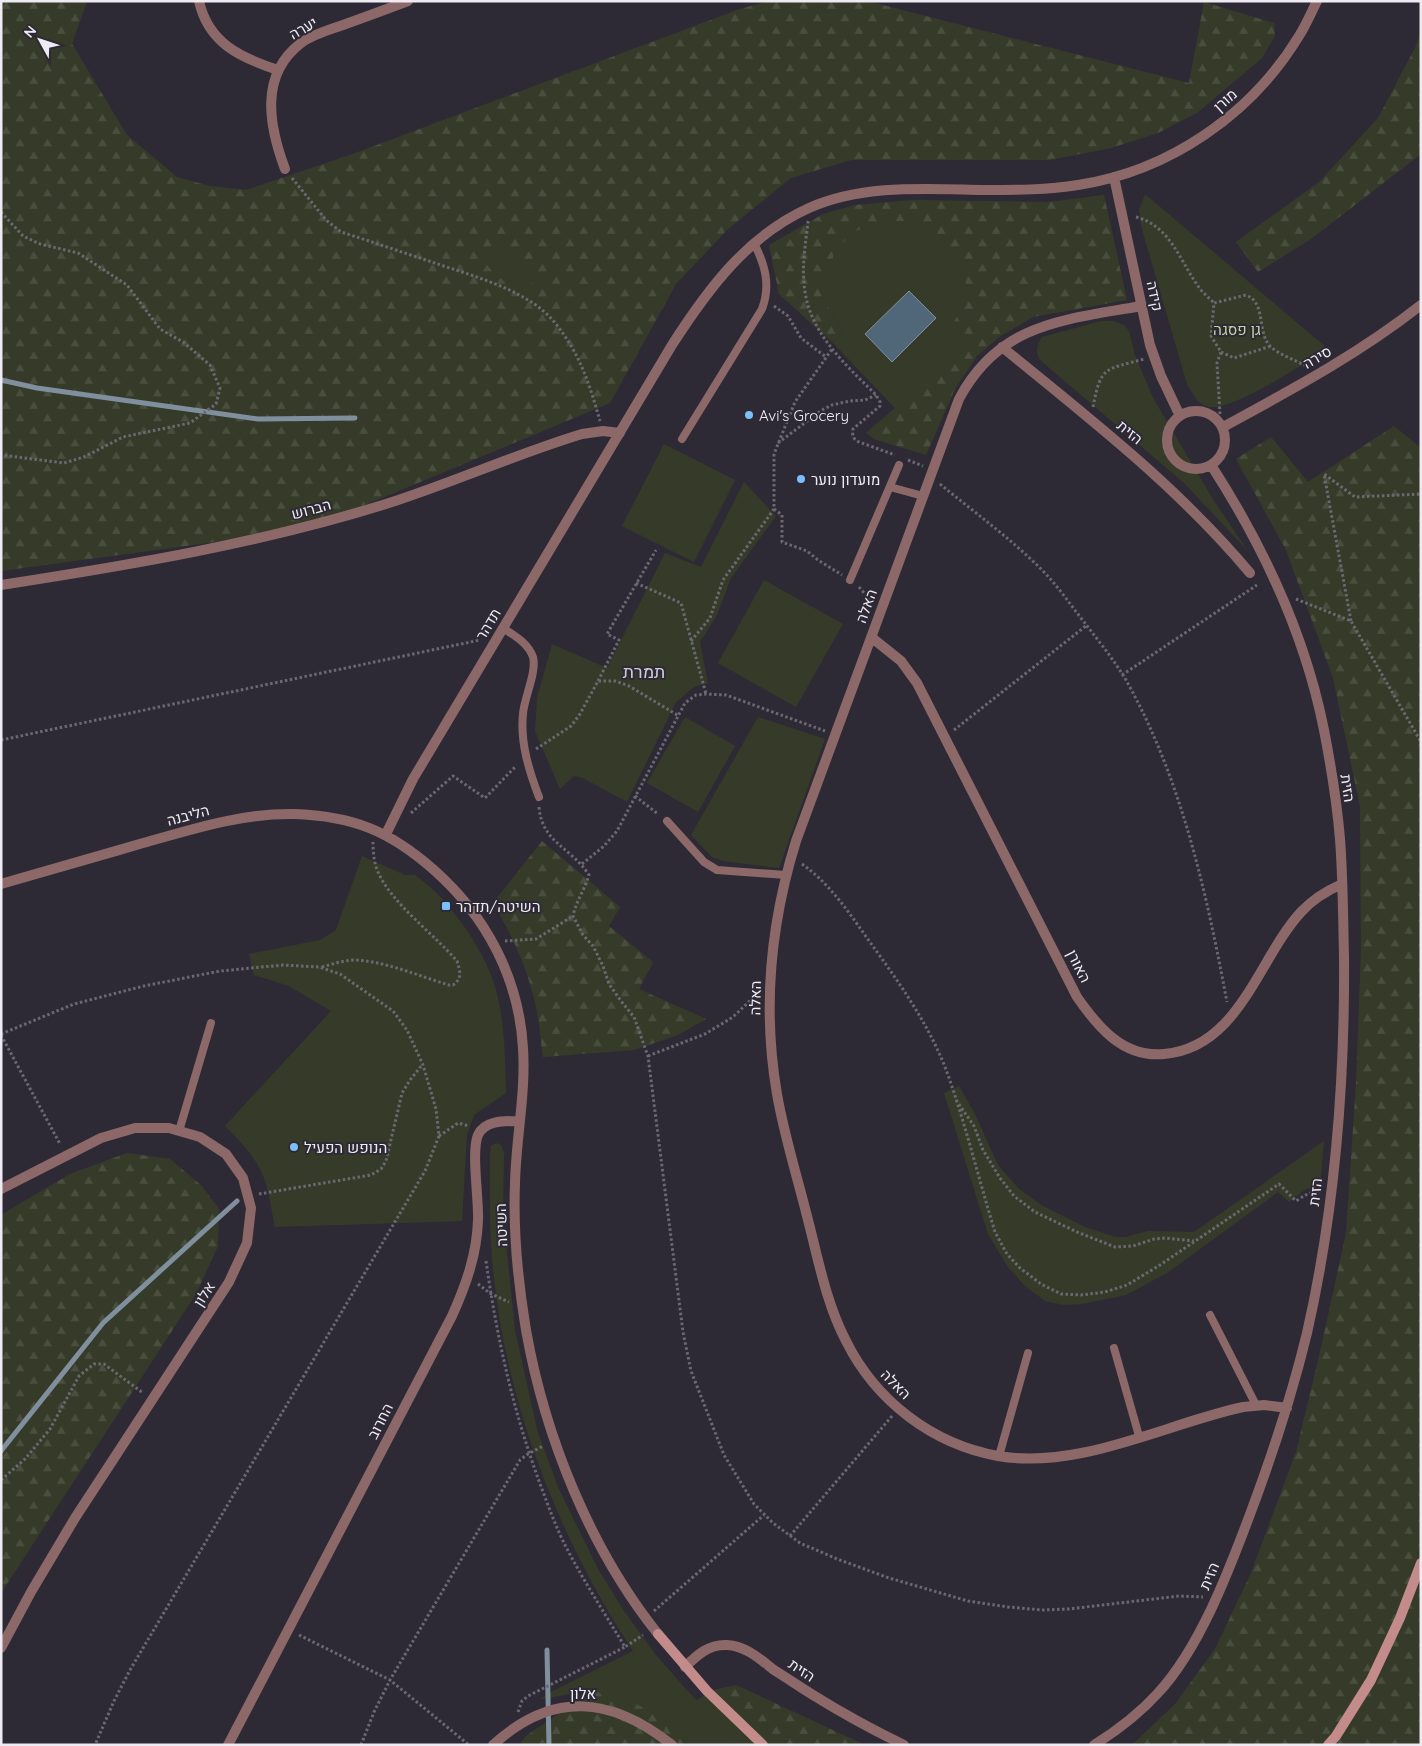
<svg xmlns="http://www.w3.org/2000/svg" width="1422" height="1746" viewBox="0 0 1422 1746" font-family="Quicksand,Heebo,sans-serif">
  <style>
    .forest { fill: url(#forest-firs) }
    .green { fill: #363b29 }
    .water { fill: #50677a; stroke: #7f8f9e }
    .lines { fill: none; stroke-linecap: round; stroke-linejoin: round }
    .stream { stroke: #7f8f9e; stroke-width: 5 }
    .path { stroke: #6b6872; stroke-width: 3; stroke-dasharray: 2.5 2.5; stroke-linecap: butt }
    .lane { stroke: #8c6968; stroke-width: 8 }
    .street { stroke: #8c6968; stroke-width: 10 }
    .secondary { stroke: #c38b8a; stroke-width: 10 }
    .poi-dot { fill: #7cbef9; stroke: #2e2a35; stroke-width: 2 }
    .labels { text-anchor: middle; dominant-baseline: central; stroke-width: 4; stroke-linejoin: round; paint-order: stroke }
    .street-label { font-size: 15px; fill: #eeebf3; stroke: #2e2a35 }
    .park-label { font-size: 15px; fill: #c5d5a1; stroke: #2e2a35 }
    .poi-label { font-size: 15px; fill: #eeebf3; stroke: #2e2a35; text-anchor: start }
    .quarter-label { font-size: 18px; fill: #d0cbda; stroke: #2e2a35 }
  </style>
  <defs>
    <pattern id="forest-firs" width="22" height="20" patternUnits="userSpaceOnUse" patternTransform="scale(1.25)"><rect width="22" height="20" fill="#363b29"/><path d="M5 1l3.5 6h-7zM16 11l3.5 6h-7z" fill="#4a4e3e"/></pattern>
  </defs>
  <rect width="100%" height="100%" fill="#2e2a35"/>
  <path class="forest" d="M1 1H87L72 44 127 135 177 177 210 186 246 190 350 155 740 9 768 1H867L1189 83 1204 2 1274 23 1275 36 1262 58 1197 113 1158 133 1111 148 1050 160H851L791 178 728 229 676 284 610 403 341 515 230 540 1 571Z
    M1421 31V154L1311 239 1258 272 1236 242 1319 182 1378 118 1416 46Z
    M1104 195 1127 300 1033 317 999 337 977 356 955 389 926 455 874 439 866 433 895 408 957 338 954 321 965 303 828 307 844 332 832 342 779 294 769 245 823 214 855 205 913 200 1049 202Z
    M1394 426 1421 448V1745H1132L1175 1704 1215 1649 1251 1573 1296 1452 1320 1352 1346 1233 1356 1083 1361 952 1360 806 1333 678 1286 550 1236 459 1271 437 1308 482Z
    M542 841 620 907 609 926 653 962 639 989 706 1019 678 1035 634 1050 543 1057C540 1040 540 1021 535 1003 527 967 512 935 493 903Z
    M127 1153 170 1159 201 1185 219 1209 218 1246 196 1294 1 1593V1215L70 1174Z
    M647 1654 691 1703 714 1690 736 1685 865 1745H519L526 1736Z"/>
  <path class="green" d="M1145 194 1328 349C1304 363 1236 409 1211 407 1198 406 1193 394 1187 384L1141 226 1139 210Z
    M905 221 923 228 956 260 963 274 967 290 965 303 954 321 964 331 957 338 961 344 895 408 832 342 844 332 828 307 825 296 827 271 837 248 856 231 879 222Z
    M497 240 536 278 521 297 479 258Z
    M1101 321H1114L1124 325 1129 331 1135 355 1153 398 1214 501 1248 551 1184 483 1040 360C1035 351 1037 345 1042 337Z
    M664 444 735 480 694 562 622 526Z
    M744 482 776 516 731 578 717 615 700 642 708 683 694 687 676 702 627 802 583 778 574 776 560 789 535 731 537 698 552 644 607 668 665 553 701 567Z
    M764 580 843 624 796 707 718 663Z
    M685 717 735 746 698 812 647 783Z
    M758 717 825 739 779 868 723 861 712 857 691 835Z
    M362 856 405 875H415C425 883 436 891 444 901 466 926 487 958 496 990 505 1023 505 1059 506 1093L474 1115 467 1135 462 1221 275 1227C271 1209 269 1190 262 1173 254 1155 238 1139 225 1126L331 1011 289 986 254 975 249 954 320 940 336 930Z
    M959 1086 975 1114 998 1165 1019 1189 1043 1206 1085 1227 1115 1237H1126L1148 1231 1194 1232 1324 1141 1320 1187 1306 1189 1289 1202 1278 1192 1167 1273 1126 1295 1082 1304 1064 1305 1045 1301 1026 1287 1008 1267 988 1234 944 1093Z
    M496 1143 501 1145 504 1152 503 1214 515 1330 538 1433 558 1487 598 1569 624 1611 656 1655 685 1688 710 1714 746 1745H694C665 1720 633 1695 594 1692 577 1691 558 1697 541 1699L549 1693 633 1651C557 1536 502 1394 492 1256 489 1223 490 1188 490 1154L491 1146Z"/>
  <path class="water" d="M909 291 936 318 892 362 865 334Z"/>
  <g class="lines">
    <path class="stream" d="M1 380 37 388 258 419 355 418
      M1 1451 103 1323 237 1201
      M547 1650 549 1745"/>
    <path class="path" d="M292 178 326 220 341 232C373 242 404 253 435 263 475 277 529 290 556 324 581 356 589 383 600 421
      M1 212 23 236 40 244 78 253 127 285 160 329 183 342 210 365 220 388 216 404 190 423 123 437 84 457 64 463 1 455
      M1136 217C1170 226 1179 259 1198 286 1202 292 1208 297 1214 303
      M808 221C806 242 802 262 804 283 807 331 844 363 876 395L880 402V406L853 429C852 436 853 439 859 442L895 455
      M774 306 788 316 801 338 826 357
      M1221 352 1234 358 1271 346
      M1093 407C1101 365 1105 370 1144 359
      M1220 414 1217 363 1221 352 1211 336 1214 303 1246 295C1267 303 1256 333 1271 347 1280 355 1295 360 1306 366
      M778 443 822 410 832 405 850 401 865 400 876 395
      M908 460 923 466
      M940 484C974 512 1010 538 1041 569 1057 585 1070 604 1084 622 1098 640 1114 660 1126 680 1182 780 1206 891 1227 1002
      M774 509 782 515V542L807 551 818 560 842 575
      M636 583 681 603 706 694
      M859 587 871 601
      M1296 599 1351 621 1421 742
      M1351 621 1324 474 1355 497 1421 494
      M691 641 710 618 723 580 774 509V454L795 402 832 349
      M1122 675 1257 585
      M598 681 619 640 607 634 656 550
      M954 730 1087 625
      M1 740 480 640
      M536 749 571 726 580 714 598 681H615L629 686 679 716
      M635 796 658 814
      M539 807C542 843 571 847 589 875 585 889 576 901 573 916L583 935 593 946 603 966 609 984 621 1001 634 1017 648 1056 683 1332 691 1371 724 1455 754 1504 773 1523 800 1543 837 1559 889 1578 968 1601 1008 1607 1042 1610 1069 1609 1179 1596 1203 1597
      M411 813 453 776 485 798 516 766
      M582 864 604 846 617 831 685 703 696 695 706 694 726 695 825 731
      M802 864C829 883 848 911 867 938 898 981 930 1025 948 1075 966 1126 979 1180 995 1232L1007 1254 1020 1268 1041 1284 1061 1294 1081 1295 1105 1292 1127 1285 1160 1265 1279 1184 1296 1201C1304 1196 1310 1191 1320 1192
      M505 941 536 939 573 916
      M322 967C333 964 344 960 356 960 387 962 419 976 449 985H453C463 978 460 971 457 961 434 934 392 904 378 872 374 863 373 852 373 842
      M1 1034 74 1004 144 986 220 971 283 965 319 967 340 974 393 1011 407 1030 423 1065 436 1109 439 1136 425 1171 130 1670 114 1701 95 1745
      M1 1035 60 1144
      M648 1056 705 1034 733 1017 757 994
      M956 1100 974 1126 983 1150 1000 1178 1014 1196 1035 1212 1077 1232 1115 1247 1133 1246 1154 1239 1165 1238 1194 1241
      M439 1136 458 1123 469 1126
      M259 1194 371 1175 381 1169 386 1161 402 1093 410 1080 422 1065
      M486 1261C497 1339 514 1415 542 1489 549 1508 556 1527 565 1545 583 1580 605 1614 625 1647L643 1635
      M478 1284 491 1294 509 1302
      M1 1480 25 1459 50 1429 79 1376 94 1364H104L143 1393
      M790 1536 892 1416
      M654 1611 764 1515
      M299 1635 390 1680 469 1745
      M518 1712 522 1701 528 1696 625 1647
      M361 1745 374 1712 390 1680 520 1460 528 1454 543 1446"/>
    <path class="lane" d="M682 439 762 309C771 285 765 265 754 243
      M890 487 923 496
      M850 580 899 465
      M503 628C515 636 528 643 533 657 537 672 524 698 523 714 520 742 529 771 539 797
      M667 821 704 862 717 870 786 875
      M179 1131 211 1023
      M1210 1315 1256 1405
      M1114 1348 1139 1436
      M999 1456 1028 1353"/>
    <path class="street" d="M199 1C208 43 241 58 278 70
      M285 169C269 126 259 75 301 43 313 34 329 30 343 25 365 17 387 9 408 1
      M1114 177 1150 345 1161 376 1180 416
      M1141 306C1065 320 1000 322 959 399L796 841C770 925 762 1007 777 1094 784 1135 797 1176 807 1216 818 1258 826 1303 846 1341 876 1401 932 1444 998 1456 1079 1470 1165 1424 1243 1407L1264 1405 1287 1408
      M1002 347C1089 418 1177 486 1250 573
      M1167 440a29 29 0 1 1 58 0a29 29 0 1 1-58 0Z
      M1223 427C1291 390 1359 354 1421 305
      M1 585C131 565 261 543 386 504 452 483 516 454 582 434L603 431 620 433
      M871 637 901 661 917 683 1077 997C1098 1027 1123 1058 1164 1054 1239 1048 1258 959 1301 912 1313 899 1326 891 1342 884
      M386 834 413 779 672 345C708 289 747 236 809 208 864 184 925 189 984 190 1015 190 1047 190 1078 185 1169 171 1251 115 1299 36 1306 25 1311 13 1317 1
      M1 884C49 870 96 857 143 843 193 829 242 813 294 814 353 816 390 831 434 870 486 916 519 978 523 1048 526 1093 516 1138 515 1183 513 1232 518 1282 526 1330 545 1437 590 1549 658 1634
      M1 1189 101 1138 135 1128H169L200 1137 226 1154 243 1178 251 1208 247 1243 229 1282 75 1518 31 1592 1 1648
      M685 1667C697 1655 709 1644 727 1645 746 1646 760 1659 774 1670 787 1678 800 1687 813 1695 842 1713 873 1730 904 1745
      M228 1745 452 1316C466 1285 477 1254 478 1220 479 1200 471 1151 478 1135 485 1120 505 1121 519 1121
      M493 1745C553 1690 612 1697 672 1745
      M1094 1745C1118 1730 1139 1714 1158 1693 1199 1649 1228 1573 1249 1517 1272 1456 1292 1395 1307 1333 1335 1210 1345 1082 1344 956 1343 917 1343 878 1340 839 1337 803 1331 766 1324 730 1305 634 1264 547 1211 465"/>
    <path class="secondary" d="M658 1634 707 1691 763 1745
      M1328 1745 1336 1736 1371 1680 1400 1618 1421 1563"/>
  </g>
  <g class="poi-dot">
    <circle cx="749" cy="415" r="5"/>
    <circle cx="801" cy="479" r="5"/>
    <rect x="441" y="901" width="10" height="10" rx="2.5"/>
    <circle cx="294" cy="1147" r="5"/>
  </g>
  <g class="labels">
    <g class="street-label">
      <text transform="translate(303 28) rotate(-30)">יערה</text>
      <text transform="translate(1225 100) rotate(-42)">מורן</text>
      <text transform="translate(1155 296) rotate(78)">קידה</text>
      <text transform="translate(1317 357) rotate(-30)">סירה</text>
      <text transform="translate(1130 432) rotate(40)">הזית</text>
      <text transform="translate(311 509) rotate(-15)">הברוש</text>
      <text transform="translate(866 606) rotate(-70)">האלה</text>
      <text transform="translate(488 624) rotate(-59)">תדהר</text>
      <text transform="translate(1348 788) rotate(82)">הזית</text>
      <text transform="translate(188 815) rotate(-15)">הליבנה</text>
      <text transform="translate(1079 966) rotate(63)">האורן</text>
      <text transform="translate(755 998) rotate(-89)">האלה</text>
      <text transform="translate(1315 1192) rotate(-83)">הזית</text>
      <text transform="translate(501 1225) rotate(-92)">השיטה</text>
      <text transform="translate(204 1294) rotate(-57)">אלון</text>
      <text transform="translate(896 1384) rotate(45)">האלה</text>
      <text transform="translate(380 1421) rotate(-63)">החרוב</text>
      <text transform="translate(1209 1576) rotate(-67)">הזית</text>
      <text transform="translate(802 1670) rotate(34)">הזית</text>
      <text x="583" y="1693">אלון</text>
    </g>
    <g class="park-label">
      <text x="1237" y="329">גן פסגה</text>
    </g>
    <g class="poi-label">
      <text x="759" y="415">Avi's Grocery</text>
      <text x="811" y="479">מועדון נוער</text>
      <text x="456" y="906">השיטה/תדהר</text>
      <text x="304" y="1147">הנופש הפעיל</text>
    </g>
    <g class="quarter-label">
      <text x="644" y="671">תמרת</text>
    </g>
  </g>
  <rect width="1422" height="1746" fill="none" stroke="#eeebf3" stroke-width="5"/>
  <g transform="translate(40 40) rotate(310)" stroke="#2e2a35" stroke-width="4" paint-order="stroke">
  <path d="M0-4L9 19L0 12L-9 19Z" fill="#eeebf3"/>
  <text y="-8" font-size="14" font-weight="bold" text-anchor="middle" fill="#eeebf3">N</text>
  </g>
</svg>
